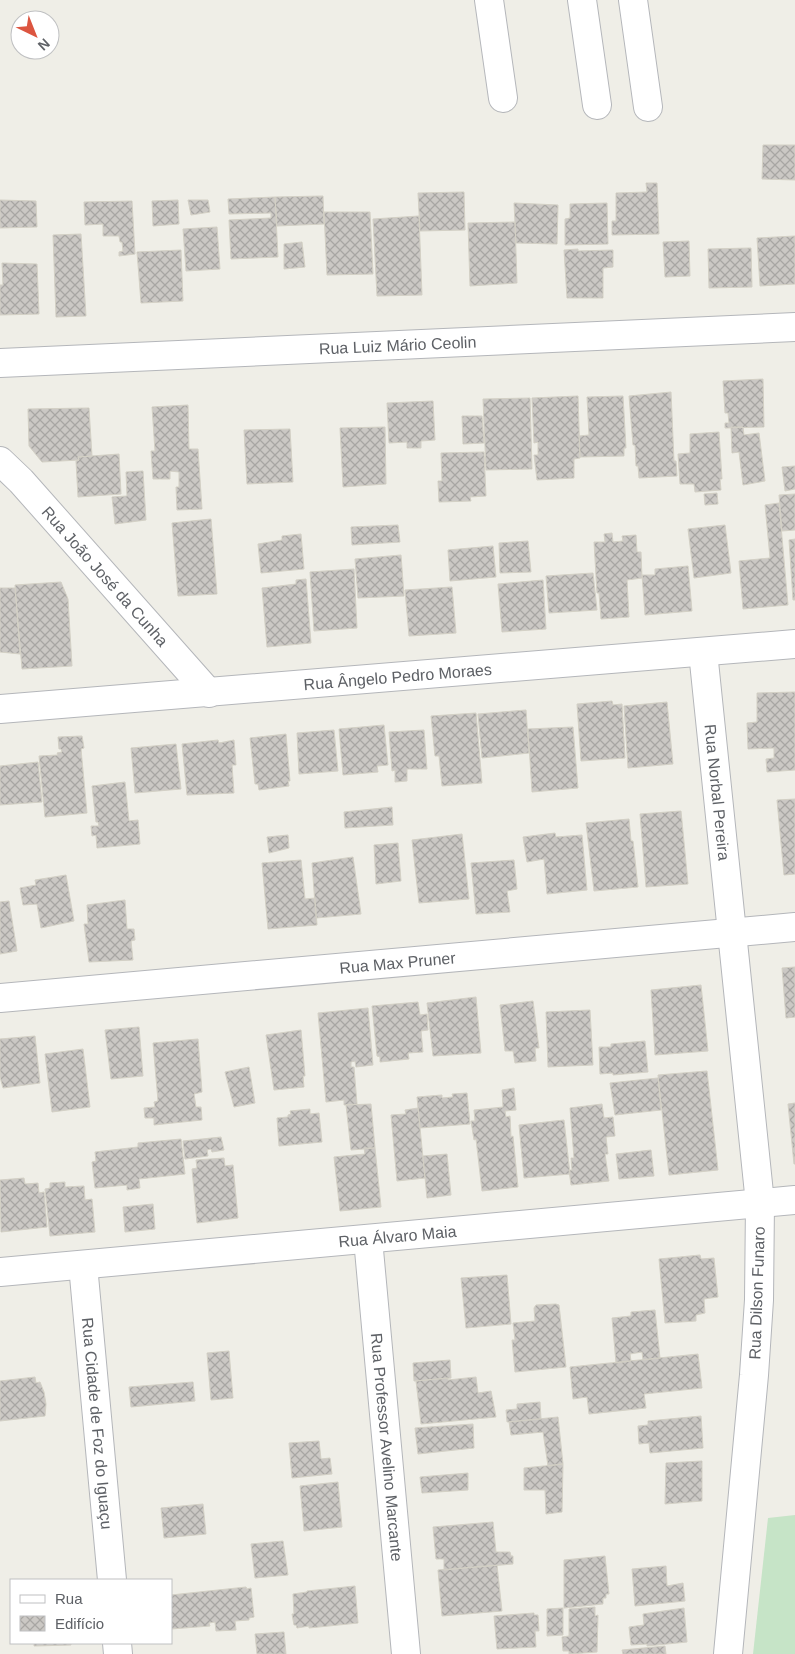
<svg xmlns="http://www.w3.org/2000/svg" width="795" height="1654" viewBox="0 0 795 1654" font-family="Helvetica,sans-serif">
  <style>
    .grass { fill: #c6e4c7 }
    .building { fill: url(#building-cross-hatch); stroke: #d3d0c5 }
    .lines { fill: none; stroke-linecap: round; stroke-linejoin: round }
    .minor-casing { stroke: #b4b6ba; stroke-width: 30 }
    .minor { stroke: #fff; stroke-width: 28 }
    .labels { text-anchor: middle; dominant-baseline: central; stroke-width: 4; stroke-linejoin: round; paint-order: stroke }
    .street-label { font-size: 16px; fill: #5e6166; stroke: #fff }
  </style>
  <defs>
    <pattern id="building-cross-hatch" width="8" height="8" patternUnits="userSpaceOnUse" patternTransform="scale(1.25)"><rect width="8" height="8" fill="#cbc8c4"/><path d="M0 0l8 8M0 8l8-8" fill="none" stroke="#a8a6a3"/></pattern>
  </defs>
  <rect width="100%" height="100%" fill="#efeee7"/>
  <path class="grass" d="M795 1515V1654H753L768 1518Z"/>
  <path class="building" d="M763 145H795V180L762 179Z
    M646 183H657L659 234 612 235V221H616V193L647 192Z
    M464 192 465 230 420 231 418 193Z
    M323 196 324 224 277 226 275 197Z
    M275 197 278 257 231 259 229 220 271 218V213L229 214 228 199Z
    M0 200 36 201 37 227 0 228Z
    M178 200 179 224 153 226 152 201Z
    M188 200H208L210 212 191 215Z
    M132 201 135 254 119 256V252L123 251 122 242H120L119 236H103V224L85 225 84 202Z
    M514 203 558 205 557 244 516 243Z
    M607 203 608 244 565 245V219L570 218V204Z
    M324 212H370L373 274 327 275Z
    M419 216 422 295 377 296 373 219Z
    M515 222 517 283 470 286 468 223Z
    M217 227 220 269 186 271 183 229Z
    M81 234 86 316 56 317 53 235Z
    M795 236V284L760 286 757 238Z
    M689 241 690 276 665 277 663 242Z
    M302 242 305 267 284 269V244Z
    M751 248 752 287 709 288 708 249Z
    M578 249V251L613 250V267L603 268V298H567L564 250Z
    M181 250 183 301 141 303 137 252Z
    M2 263 37 264 39 314 0 315V285H3Z
    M763 379 764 427 725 428V423H729L728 413H725L723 381Z
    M671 392 674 461H676L677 476 639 478 638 466H636L635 445H633L629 396Z
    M578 396 580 458 574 459V478L537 480 534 455H538V442L534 443 532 398Z
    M623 396 626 448H624V456L580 457 579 436 589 435 587 397Z
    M530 398 532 469 486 470 483 399Z
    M433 401 435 440 421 441V448H407V442L389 443 387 403Z
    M188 405 189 449H198L202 509 177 510 176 487H179V472L170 471V479H153L151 451H155L152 407Z
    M89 408 92 456 78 457 79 460 42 462 29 446 28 409Z
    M462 416H482L484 443 463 444Z
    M385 427 386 484 343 487 340 428Z
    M731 427H743L744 435 759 433 765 481 743 485 739 452 732 453Z
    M290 429 293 482 247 484 244 430Z
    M719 432 722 479H720L721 490 695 492 694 484H680L678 454 690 453V434Z
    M484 452 486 496 470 497 471 501 439 502 438 481H442L441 453Z
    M119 454 121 494 78 497 76 461 79 460 78 457Z
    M795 466V489L785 491 782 467Z
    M143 471 146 520 115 524 112 497 127 496 126 472Z
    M717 493 718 504 705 505 704 494Z
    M795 494V530L782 531 779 495Z
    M779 503 788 605 743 609 739 561 770 558 765 505Z
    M211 519 217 594 178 596 172 523Z
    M398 525 400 542 352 545 351 527Z
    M725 525 731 573 694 578 688 529Z
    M612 533 613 542 623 541 622 536 636 535 637 552H641L642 578 627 580 629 617 601 619 599 593H597L594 542H605L604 534Z
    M301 534 304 569 261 573 258 544 282 540V536Z
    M795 539V600H793L789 540Z
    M528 541 531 572 500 573 499 543Z
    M493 546 496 577 450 581 448 550Z
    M401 555 404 596 358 598 355 559Z
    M688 566 692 611 645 615 642 575H655V569Z
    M354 569 357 628 314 631 310 572Z
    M593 573 597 610 549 613 546 576Z
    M306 579 311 643 267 647 262 588 296 584V580Z
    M543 580 546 629 502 632 498 584Z
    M61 582 68 599 72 666 22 669 15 585Z
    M452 587 456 633 409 636 405 590Z
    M0 588H15L20 654 0 652Z
    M795 692V770L767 772 766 759 774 758V748L748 749 747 723 757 722V693Z
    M612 701 613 705 622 704 625 758 581 761 577 704Z
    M667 702 673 764 628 768 624 706Z
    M526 710 529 753 482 758 478 714Z
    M476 713 482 783 442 786 439 756H435L431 716Z
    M384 725 388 765 377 766 378 772 343 775 339 729Z
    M573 727 578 788 532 792 528 729Z
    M334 730 338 771 299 774 297 733Z
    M424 730 427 769H407V781L395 782V770L392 771 389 732Z
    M286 734 290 781H288L289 786 259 790 258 784H255L250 738Z
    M82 736 84 748 81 749 87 813 45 817 39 756 58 755 57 753 62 752 61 749H59L58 737Z
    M218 740 219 743 234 740 236 765H232L234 793 187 795 182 744Z
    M176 744 181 789 135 793 131 748Z
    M38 762 42 802 0 805V766Z
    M125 782 129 821 138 820 140 844 97 848 96 835 92 836 91 826H99L98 822H96L92 786Z
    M795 799V874L784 875 777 800Z
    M392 807 393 825 345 828 344 812Z
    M681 811 688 884 646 887 640 814Z
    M629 819 631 841H633L638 887 594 891 586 823Z
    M555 833 556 837 582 835 587 890 547 894 544 859 527 862 523 837Z
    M462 834 469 899 419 903 412 840Z
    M288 835 289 848 269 853 267 837Z
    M398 843 401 881 376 884 374 845Z
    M353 857 361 914 316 918 312 863Z
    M301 860 305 899 315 898 317 925 268 929 262 863Z
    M514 860 517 889 507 891 510 912 476 914 471 863Z
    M66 875 74 921 41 928 37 904 23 905 20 888 36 885 35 880Z
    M125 900 127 929H134L135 940 131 941 133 960 89 962 84 924H88L87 905Z
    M9 901 17 951 0 954V902Z
    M795 967V1017L786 1018 782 968Z
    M701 985 708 1051 655 1055 651 990Z
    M476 997 481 1053 433 1056 427 1003Z
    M533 1001 539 1048H535L536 1061 515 1063 513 1051H505L500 1005Z
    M418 1002 420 1015 427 1014 428 1030 421 1031 423 1052 408 1053 409 1059 380 1062V1057L377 1056 372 1006Z
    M368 1008 373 1065 356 1067 355 1061 351 1062V1067H354L357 1104 344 1105V1100L326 1102 318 1013Z
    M590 1010 593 1065 548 1067 546 1012Z
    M139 1027 143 1076 111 1079 105 1030Z
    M301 1030 305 1076H303L304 1087 274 1090 266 1035Z
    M35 1036 40 1083 3 1088 0 1077V1039Z
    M198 1039 202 1092 194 1094 196 1107H201L202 1120 154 1125V1118H145L144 1108 155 1107 154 1102 158 1101 153 1043Z
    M645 1041 648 1072 613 1075V1073L600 1074 599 1047H611V1044Z
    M83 1049 90 1107 52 1112 45 1054Z
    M249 1067 255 1103 234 1107 225 1072Z
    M707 1071 718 1170 669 1175 658 1075Z
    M658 1078 661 1110 615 1115 610 1083Z
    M514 1088 516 1110 505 1111 506 1117 510 1116 511 1137 513 1136 518 1187 482 1191 476 1139 474 1140 471 1121H475L474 1110 503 1107 502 1090Z
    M467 1093 470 1124 420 1128 417 1097 442 1095V1098L453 1097 452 1094Z
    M795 1103V1164H794L788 1104Z
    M371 1104 375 1148 351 1150 346 1105Z
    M602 1104 604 1118 613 1117 615 1136 606 1137 608 1154H605L609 1181 571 1185 569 1170H572L571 1158H574L570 1108Z
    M418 1108 425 1178 397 1181 391 1115 406 1114 405 1110Z
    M310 1109V1114L319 1113 322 1142 279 1146 277 1118 288 1117V1115L291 1114 290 1111Z
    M564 1120 570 1174 524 1178 519 1125Z
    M221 1137 224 1150 212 1152 211 1149 207 1150 208 1156 185 1159 183 1141Z
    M181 1139 185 1174 139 1179 140 1188 127 1190V1185L95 1188 92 1162 96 1161 95 1152 138 1147V1143Z
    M364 1148H375L381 1207 340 1211 334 1157 365 1154Z
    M651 1150 654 1176 619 1179 616 1154Z
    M447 1154 451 1195 427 1198 423 1156Z
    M224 1158 225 1166 233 1165 238 1218 197 1223 192 1169 197 1168 196 1160Z
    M24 1178 25 1184 38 1183 39 1193 44 1192 47 1227 1 1232 0 1180Z
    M65 1182V1187L84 1186 85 1200 92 1199 95 1232 50 1236 45 1189 50 1188V1183Z
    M153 1204 155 1229 125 1232 123 1207Z
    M700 1255 701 1259 714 1258 718 1297 704 1299 705 1313 696 1315V1321L665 1323 659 1259Z
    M507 1275 511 1324 466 1328 461 1278Z
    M556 1304 559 1305 566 1367 515 1372 512 1340H515L513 1323 535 1321 534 1308 536 1305Z
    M655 1310 660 1358 643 1360 642 1352 630 1354 631 1361 616 1363 612 1318 631 1316V1312Z
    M229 1351 233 1398 211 1400 207 1353Z
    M698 1354 702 1388 644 1394 646 1408 589 1414 587 1397 573 1399 570 1367Z
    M450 1360 451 1378 414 1381 413 1363Z
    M35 1377 36 1383 40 1382 44 1392 46 1404 45 1416 0 1421V1381Z
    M476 1377 478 1393 491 1391 496 1417 421 1424 416 1381 448 1378V1380Z
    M193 1382 195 1401 131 1407 129 1387Z
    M540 1402 541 1419 507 1422 506 1410 517 1409V1404Z
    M701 1416 703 1448 650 1453 649 1443 639 1444 638 1426 648 1425V1421Z
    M558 1417 563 1464 548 1466 543 1432 511 1435 509 1422Z
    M473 1424 474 1448 418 1454 415 1428Z
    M319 1441 321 1459 330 1458 332 1474 292 1478 289 1443Z
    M702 1461V1501L665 1504 666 1463Z
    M563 1464 562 1512 546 1514 545 1490H524V1468Z
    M468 1473V1490L422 1493 420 1477Z
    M338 1482 342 1527 304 1531 300 1486Z
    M203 1504 206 1534 164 1538 161 1508Z
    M493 1522 496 1552H510L511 1556H513V1564L444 1570V1559H436L433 1527Z
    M283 1541 288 1575 255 1578 251 1544Z
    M605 1556 609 1594H606V1598H603V1604L564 1608V1560Z
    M497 1565 502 1611 442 1616 438 1570Z
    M666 1566 667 1586 683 1583 685 1601 635 1606 632 1569Z
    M355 1586 358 1623 309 1628V1626L297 1628 296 1625H294L292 1614H294L293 1594 307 1592V1591Z
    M246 1587 247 1589 251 1588 254 1617 249 1618V1620L235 1621 236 1630 216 1631 215 1622 209 1623 210 1626 171 1629V1595Z
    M595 1607V1616L598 1615 597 1652 569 1654V1651H563L562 1637 569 1636V1609Z
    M563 1608V1635L547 1636V1609Z
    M684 1608 687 1642 647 1646V1644L631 1645 629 1627 644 1625 643 1614Z
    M534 1613V1615H538L539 1631H535L536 1647 497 1649 494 1616Z
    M284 1632 286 1654H257L255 1634Z
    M34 1643H71V1645L34 1646Z
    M665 1646 666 1654H623L622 1650Z"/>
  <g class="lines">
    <defs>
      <g id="minor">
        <path d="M489 0 503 98"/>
        <path d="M582 0 597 105"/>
        <path d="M633 0 648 107"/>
        <path id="s1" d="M0 363 795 327"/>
        <path id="s2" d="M0 461 21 481 209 693"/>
        <path id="s3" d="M703 652 760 1203 759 1300 754 1375 728 1654"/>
        <path id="s4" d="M0 709 795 644"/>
        <path id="s5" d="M0 998 795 927"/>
        <path id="s6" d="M368 1239 406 1654"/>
        <path id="s7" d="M83 1265 112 1580"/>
        <path id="s8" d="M0 1272 795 1200"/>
        <path d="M117 1643 118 1654"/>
      </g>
    </defs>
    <use href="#minor" class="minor-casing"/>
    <use href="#minor" class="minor"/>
  </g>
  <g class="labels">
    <g class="street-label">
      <text stroke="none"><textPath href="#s1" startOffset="398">Rua Luiz Mário Ceolin</textPath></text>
      <text stroke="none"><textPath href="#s2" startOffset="156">Rua João José da Cunha</textPath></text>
      <text stroke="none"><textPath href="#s4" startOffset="399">Rua Ângelo Pedro Moraes</textPath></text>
      <text stroke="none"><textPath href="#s3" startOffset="141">Rua Norbal Pereira</textPath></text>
      <text stroke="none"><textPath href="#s5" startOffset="399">Rua Max Pruner</textPath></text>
      <text stroke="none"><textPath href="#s8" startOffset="399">Rua Álvaro Maia</textPath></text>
      <text transform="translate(757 1293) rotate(-88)">Rua Dilson Funaro</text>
      <text stroke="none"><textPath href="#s7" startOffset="159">Rua Cidade de Foz do Iguaçu</textPath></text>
      <text stroke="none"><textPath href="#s6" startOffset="209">Rua Professor Avelino Marcante</textPath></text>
    </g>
  </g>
  <rect x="10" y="1579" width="162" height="65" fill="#ffffff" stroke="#bfc0c2"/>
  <rect x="20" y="1595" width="25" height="8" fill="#ffffff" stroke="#bfc0c2"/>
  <text x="55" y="1604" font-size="15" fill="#5e6166">Rua</text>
  <rect x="20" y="1616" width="25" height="15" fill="url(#building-cross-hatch)" stroke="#bfc0c2"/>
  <text x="55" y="1629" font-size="15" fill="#5e6166">Edifício</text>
  <g transform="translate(35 35) rotate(137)"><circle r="24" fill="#ffffff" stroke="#bfc0c2"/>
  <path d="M0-4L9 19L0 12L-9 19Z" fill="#dc5540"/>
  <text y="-8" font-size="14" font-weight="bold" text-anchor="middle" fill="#5e6166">N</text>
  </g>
</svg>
